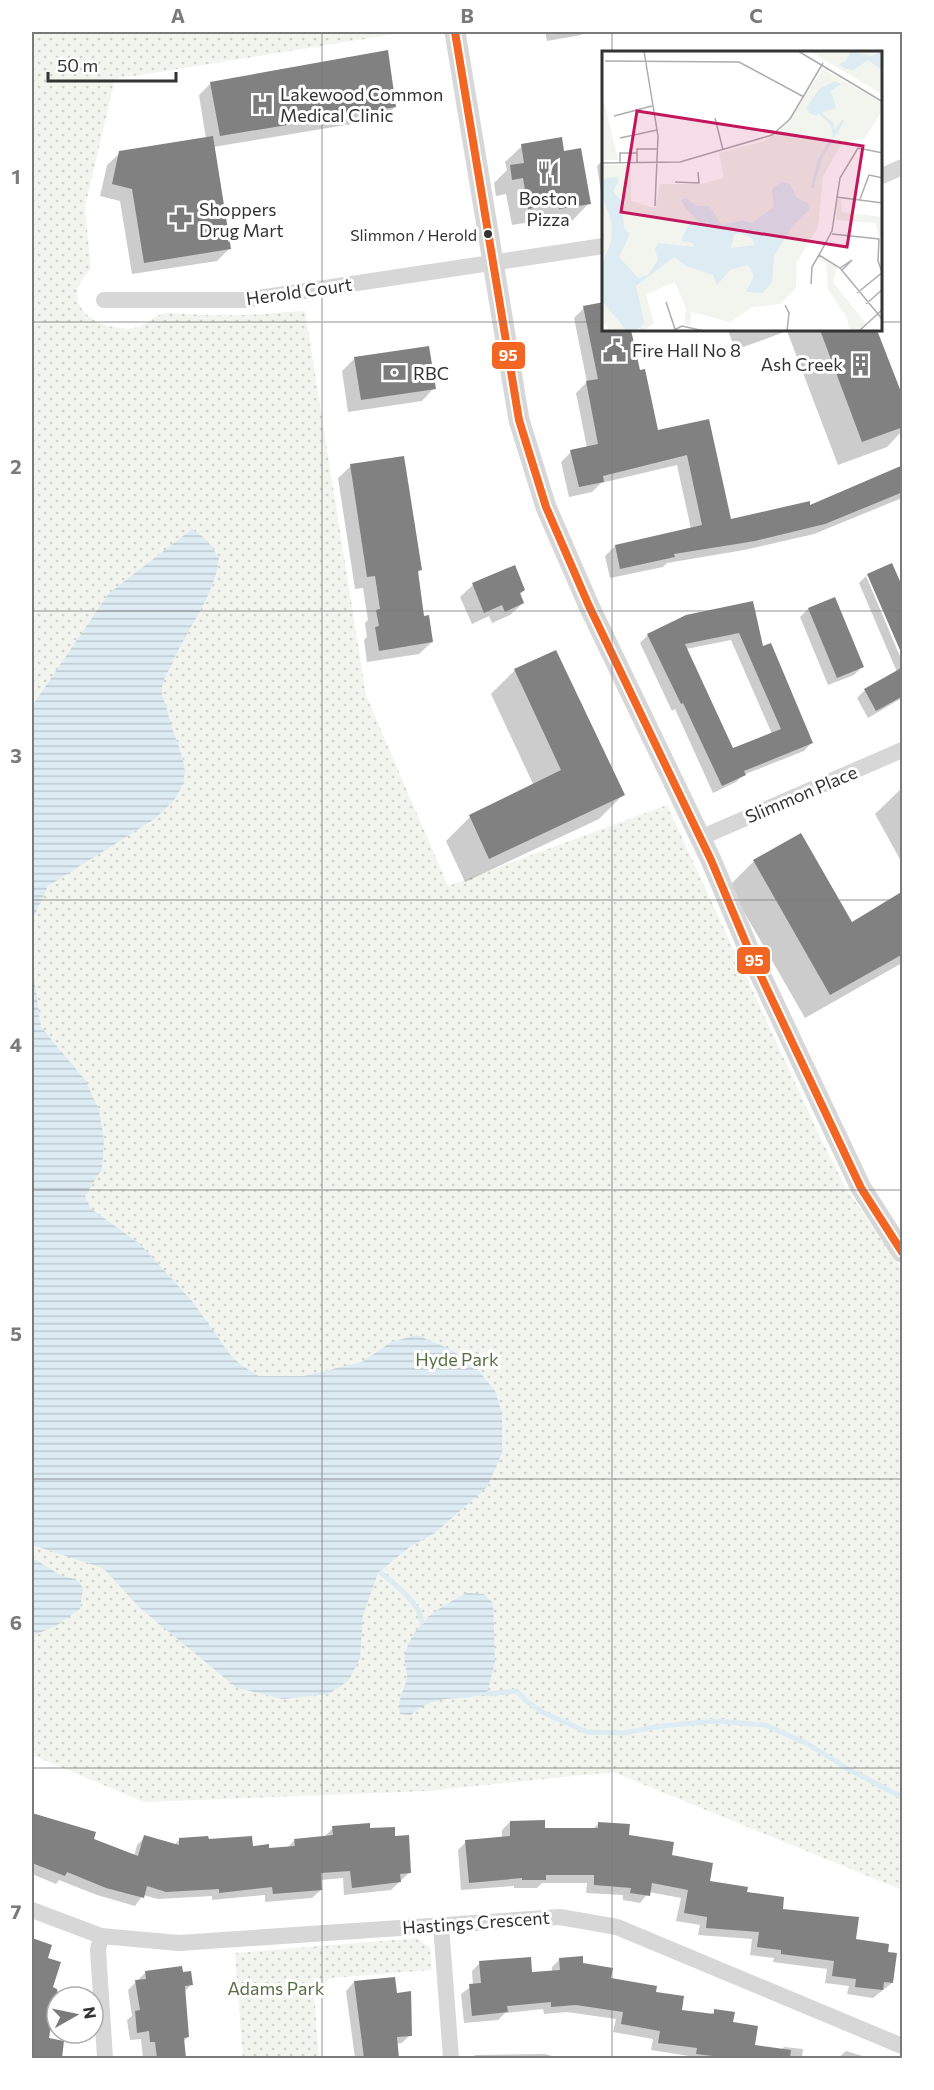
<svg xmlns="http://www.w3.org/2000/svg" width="934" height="2090" viewBox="0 0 934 2090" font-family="Commissioner,sans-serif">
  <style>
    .park { fill: url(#park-dots) }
    .water { fill: url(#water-rules) }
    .shadow { fill: #0003; fill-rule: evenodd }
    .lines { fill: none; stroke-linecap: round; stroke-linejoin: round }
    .stream { stroke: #ddebf3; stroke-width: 5 }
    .building { fill: #818181; fill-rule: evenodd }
    .minor { stroke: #d7d7d7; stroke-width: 16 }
    .tertiary { stroke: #d7d7d7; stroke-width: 21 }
    .bus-1-casing { stroke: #fff; stroke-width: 12 }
    .bus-1 { stroke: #f26522; stroke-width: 8 }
    .grid { fill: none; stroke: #7a7a7a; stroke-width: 1.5; stroke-opacity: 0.55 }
    .bus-dot { fill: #333; stroke: #fff; stroke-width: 2 }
    .labels { text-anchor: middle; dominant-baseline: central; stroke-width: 6; stroke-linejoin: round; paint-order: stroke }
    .bus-label { font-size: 16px; fill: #333; stroke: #fff; text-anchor: end }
    .poi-label { font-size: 18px; fill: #333; stroke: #fff; text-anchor: start }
    .street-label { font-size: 18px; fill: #333; stroke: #fff }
    .park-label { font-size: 18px; fill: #56703f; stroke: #fff }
    .inset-river { fill: none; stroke: #ddebf3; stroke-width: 3 }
    .inset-road { fill: none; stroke: #adadad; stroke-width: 1.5 }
    .view { fill: #c2185b; fill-opacity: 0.15; stroke: #c2185b; stroke-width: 3 }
    .inset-edge { fill: none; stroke: #333; stroke-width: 3 }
    .line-badge { stroke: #fff; stroke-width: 2 }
    .badge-label { font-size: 16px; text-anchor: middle; font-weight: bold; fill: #fff }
    .neatline { fill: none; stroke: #7a7a7a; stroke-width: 2 }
    .grid-label { font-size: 20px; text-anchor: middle; font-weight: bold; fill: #7a7a7a }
  </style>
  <defs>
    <pattern id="park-dots" width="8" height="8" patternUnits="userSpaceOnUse" patternTransform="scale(1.5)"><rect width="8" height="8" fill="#f1f5ed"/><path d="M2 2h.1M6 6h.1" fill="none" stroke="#cfd2cc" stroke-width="1.8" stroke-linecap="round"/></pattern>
    <pattern id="water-rules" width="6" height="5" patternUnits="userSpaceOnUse" patternTransform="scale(1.5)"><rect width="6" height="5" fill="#ddebf3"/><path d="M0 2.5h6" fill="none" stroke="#becad1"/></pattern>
  </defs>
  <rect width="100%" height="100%" fill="#fff"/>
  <path class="park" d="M32 32H408L115 79 85 207 91 269C55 304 97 332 134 328 146 326 154 314 167 313 182 313 198 315 213 315 244 316 274 313 305 311L366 695 448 886 667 805 821 1139 846 1188 902 1269V1890L613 1772 427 1791 144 1802 32 1755Z
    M417 1938 430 1947 432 1970 330 1978 314 1993 319 2058H243L235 1953Z"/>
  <path class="water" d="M192 529 207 540 219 558C215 596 187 629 172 663 169 670 162 681 162 688 161 694 164 701 166 706 178 760 207 776 153 820L48 886 32 921V706L109 593Z
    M32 963 41 1027 85 1080 99 1110 104 1140 102 1169 85 1196 90 1208 140 1244 192 1301 229 1353 241 1365 259 1376H304L362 1362 391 1342 417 1335 452 1350 478 1370 495 1391 502 1414V1453L487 1487 435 1533 411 1546 378 1573 363 1615 360 1658 349 1680 329 1694 283 1699 237 1688 141 1609 103 1568 32 1545Z
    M32 1560H36L62 1576 76 1579 83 1588 80 1609 56 1626 32 1636Z
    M467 1593 484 1594 493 1603 495 1662 487 1694C460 1701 433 1693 411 1715L400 1714C396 1701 404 1691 407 1678 408 1670 403 1662 405 1654 414 1622 439 1607 467 1593Z"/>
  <path class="shadow" d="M545 32H584L581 35 547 41Z
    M211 83 395 107 382 119 213 147 229 249 217 261 132 274 120 201 100 196 107 165 120 153 206 139 199 95Z
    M522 146 563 153 589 203 573 220 543 224V220L512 225 506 194 496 196 494 183 507 170 505 162Z
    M604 159V212L597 166Z
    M584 308 604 330H630L638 372 657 432 708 421 730 521 809 507 902 469V498L814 534 744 550 667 563 663 567 610 578 605 556 615 546 691 529 677 465 601 483 592 492 569 497 561 462 571 452 587 448 576 393 587 382 574 318Z
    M728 330H875L902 402V431L887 447 838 465 787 331 735 350Z
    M355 358 434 388 422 401 348 412 342 371Z
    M351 466 420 570 417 574 423 618 432 642 419 654 367 662 364 640 367 637 365 623 368 620 363 588 355 589 338 478Z
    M891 565 866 576 902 661V698L868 718 857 698 865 690 897 672 859 583 867 575Z
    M514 567 524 590 519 595 523 603 510 615 492 623 489 616 472 624 460 597 473 585Z
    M834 599 862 667 854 675 828 685 800 617 808 609Z
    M752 603 762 649 812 742 804 751 743 775 736 782 713 793 675 709 672 711 640 643 648 635ZM731 640 772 734 733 750 686 649Z
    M515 670 623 795 599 819 465 882 446 841 470 817 534 786 491 694Z
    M902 788V863L875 814Z
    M801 835 852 924 902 893V963L805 1018 729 886 753 862Z
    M32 1814 94 1833 92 1839 134 1856 137 1845 145 1837 174 1845 180 1839 268 1850 287 1848 295 1840 325 1836 333 1828 369 1830 394 1838 410 1872 391 1890 344 1895 343 1878 320 1880 321 1890 312 1898 265 1902V1895L212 1900V1896L158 1899 143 1895 135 1906 97 1895 59 1880 56 1884 32 1874Z
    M510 1822 544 1830 593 1829 599 1823 670 1857 708 1882 746 1894 886 1953 892 1983 873 1998 847 1994 849 1986 825 1983 827 1969 773 1962 774 1958 750 1955 752 1939 698 1935 700 1925 676 1921 681 1898 649 1892 640 1903 623 1900V1895L586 1893 587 1883H542L537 1888H514V1886L461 1890 458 1850 466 1842 502 1838V1830Z
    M32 1940 50 1946 46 1959 51 1988 62 1992 60 1997H57L56 2010 51 2015 48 2039 63 2042 60 2058H32Z
    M560 1959 582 1965 610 1980 654 1993 680 2011 710 2015 715 2011 754 2046 781 2050 784 2047 803 2049 802 2058H689V2056L651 2050 653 2039 613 2032 616 2019 567 2012 544 2014 543 2009 505 2013 498 2020 464 2023 461 1994 473 1985 472 1971 480 1963 531 1974 552 1972V1967Z
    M146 1972 181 1974 192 1984 184 1992 188 2037 183 2042 185 2058H143L141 2039 130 2040 127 2020 132 2016 128 1990Z
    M354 1982 396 1994 410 2035 402 2043 396 2044 398 2058H355L346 1991Z
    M846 2051 869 2058H838Z
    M545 2054 559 2058H472L475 2055Z"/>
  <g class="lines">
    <path class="stream" d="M381 1573C396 1585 419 1602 422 1622
      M487 1694 517 1691 526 1701 544 1713 587 1732 624 1733 662 1726 716 1721 765 1725 808 1744 848 1769 902 1797"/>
  </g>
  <path class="building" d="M388 50 396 107 220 136 210 82Z
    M213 136 231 249 144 263 132 189 112 184 119 151Z
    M562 137 564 151 581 148 591 204 559 209V204L528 209 523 178 512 180 510 165 524 163 521 144Z
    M604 302V330H631L640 370 645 369 658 430 709 419 731 519 810 501V505L903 465V492L825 524 755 541 674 554 675 557 620 569 615 545 702 525 687 455 603 476 604 482 579 487 570 450 598 444 586 381 598 379 583 306Z
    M820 330H877L903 397V427L862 442Z
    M429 346 436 389 361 400 354 357Z
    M404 456 422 570 418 571 424 616 429 615 433 642 379 651 375 627 379 626 376 610 380 609 375 576 367 577 350 464Z
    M892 563 903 588V657L867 574Z
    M515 565 525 590 520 593 524 603 505 612 502 605 484 613 472 583Z
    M835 597 864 667 837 678 808 608Z
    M753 601 763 646 771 643 813 743 744 771 746 775 722 786 683 703 681 704 647 634 686 615ZM739 633 781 729 733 748 685 644Z
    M556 650 625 795 489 859 469 815 561 770 514 669Z
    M903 667V696L876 711 864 689Z
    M801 833 852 922 903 891V954L830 995 753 860Z
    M32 1813 96 1832 94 1839 138 1856 144 1835 179 1845V1838L208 1836 209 1839 252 1836 253 1846 269 1844V1848L295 1846 294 1839 333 1835 332 1826 370 1823V1828L395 1827V1836L409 1835 411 1873 400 1874 401 1882 352 1888 350 1871 321 1873 322 1890 273 1894 272 1887 219 1893V1889L166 1892 147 1886 144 1898 106 1888 67 1872 65 1876 32 1863Z
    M545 1820V1828H598V1822L630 1824 629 1835 674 1842 672 1855 713 1863 710 1881 748 1887 747 1892 784 1897 783 1909 859 1917 856 1939 889 1944 888 1952 897 1953 893 1983 884 1982 883 1990 855 1987 856 1979 832 1976 834 1961 781 1954V1950L757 1947 759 1932 706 1928 707 1917 684 1913 688 1890 652 1883 650 1896 630 1893 631 1888 594 1885V1875H546V1880H522V1878L469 1883 465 1840 510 1836V1821Z
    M32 1938 52 1945 48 1958 61 1962 53 1987 57 1989V2010L54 2009 49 2038 64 2041 62 2058 32 2056Z
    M583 1956V1963L613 1968 611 1978 657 1986 656 1992 684 1996 682 2010 714 2014V2009L735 2012 733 2022 758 2026 755 2045 791 2050 790 2058H730L696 2054 697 2048 658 2043 660 2031 621 2024 623 2012 576 2005 551 2007V2002L507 2006 508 2012 472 2016 469 1984 481 1983 479 1961 531 1957 532 1972 560 1970 559 1958Z
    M182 1966 183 1972 191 1971 193 1985 185 1986 189 2037 184 2038 186 2058H157L155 2042H150L149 2031 137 2033 135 2011 140 2010 135 1980 146 1979 145 1971Z
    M395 1977 397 1993 411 1991 412 2036 397 2037 399 2058H364L354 1981Z"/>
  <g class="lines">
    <path class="minor" d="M882 176 902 167
      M104 300H244L604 246
      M700 838 902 750
      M32 1910 101 1936 179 1943 560 1917 617 1927 902 2046
      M441 1925 451 2058
      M101 1936 98 1950 105 2058"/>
    <path class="tertiary" d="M455 32 519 420 546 507 589 606 711 860 751 955 861 1188 902 1252"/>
    <defs>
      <path id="bus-1" d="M455 32 519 420 546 507 589 606 711 860 751 955 861 1188 902 1252"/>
    </defs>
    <use href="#bus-1" class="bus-1-casing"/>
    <use href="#bus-1" class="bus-1"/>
  </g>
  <path class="grid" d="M322 32V2058M612 32V52M32 322H604M882 322H902M612 330V2058M32 611H902M32 900H902M32 1190H902M32 1479H902M32 1768H902"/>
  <defs>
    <symbol id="hospital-bare" viewBox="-9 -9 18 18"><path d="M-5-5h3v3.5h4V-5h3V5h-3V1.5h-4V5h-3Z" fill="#7a7a7a" stroke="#fff" stroke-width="2.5" paint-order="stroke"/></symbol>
    <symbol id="restaurant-bare" viewBox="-9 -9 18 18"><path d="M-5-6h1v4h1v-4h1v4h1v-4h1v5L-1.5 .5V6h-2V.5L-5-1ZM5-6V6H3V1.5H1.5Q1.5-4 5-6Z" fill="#7a7a7a" stroke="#fff" stroke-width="2.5" paint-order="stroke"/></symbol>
    <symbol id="pharmacy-bare" viewBox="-9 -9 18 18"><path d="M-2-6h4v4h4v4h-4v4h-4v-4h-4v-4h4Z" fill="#7a7a7a" stroke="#fff" stroke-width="2.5" paint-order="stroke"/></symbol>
    <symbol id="civic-bare" viewBox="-9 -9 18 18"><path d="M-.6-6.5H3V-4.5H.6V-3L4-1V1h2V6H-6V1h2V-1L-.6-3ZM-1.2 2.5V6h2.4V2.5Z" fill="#7a7a7a" stroke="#fff" stroke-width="2.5" paint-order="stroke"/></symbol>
    <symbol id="building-bare" viewBox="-9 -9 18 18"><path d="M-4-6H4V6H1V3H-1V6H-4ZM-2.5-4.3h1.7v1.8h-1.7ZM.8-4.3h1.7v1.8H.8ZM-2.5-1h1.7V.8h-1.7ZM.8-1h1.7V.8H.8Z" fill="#7a7a7a" stroke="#fff" stroke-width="2.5" paint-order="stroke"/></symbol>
    <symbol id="bank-bare" viewBox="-9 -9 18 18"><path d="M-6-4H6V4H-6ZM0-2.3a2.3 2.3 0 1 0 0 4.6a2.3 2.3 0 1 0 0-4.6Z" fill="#7a7a7a" stroke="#fff" stroke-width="2.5" paint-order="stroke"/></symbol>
  </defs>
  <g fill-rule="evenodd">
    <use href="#hospital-bare" x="246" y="88" width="33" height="33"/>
    <use href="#restaurant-bare" x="532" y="156" width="33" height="33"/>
    <use href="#pharmacy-bare" x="164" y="202" width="33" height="33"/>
    <use href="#civic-bare" x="598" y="334" width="33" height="33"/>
    <use href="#building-bare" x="844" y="348" width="33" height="33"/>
    <use href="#bank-bare" x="378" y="356" width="33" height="33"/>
  </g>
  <circle class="bus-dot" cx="488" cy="234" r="5"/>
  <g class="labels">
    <g class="bus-label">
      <text x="477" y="234">Slimmon / Herold</text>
    </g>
    <g class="poi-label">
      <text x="280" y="94">Lakewood Common<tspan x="280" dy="21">Medical Clinic</tspan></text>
      <text x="548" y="198" text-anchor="middle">Boston<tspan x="548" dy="21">Pizza</tspan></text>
      <text x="199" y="209">Shoppers<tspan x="199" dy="21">Drug Mart</tspan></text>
      <text x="632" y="350">Fire Hall No 8</text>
      <text x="843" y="364" text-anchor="end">Ash Creek</text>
      <text x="413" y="373">RBC</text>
    </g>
    <g class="street-label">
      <text transform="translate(299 291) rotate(-8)">Herold Court</text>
      <text transform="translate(801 794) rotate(-23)">Slimmon Place</text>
      <text transform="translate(476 1922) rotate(-4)">Hastings Crescent</text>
    </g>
    <g class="park-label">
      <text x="457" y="1359">Hyde Park</text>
      <text x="276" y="1988">Adams Park</text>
    </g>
  </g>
  <g transform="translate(602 51)">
    <rect width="280" height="280" fill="#fff"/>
    <path d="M208 0H280V43L248 24ZM0 13V42L16 109H0ZM221 18 280 52V60L263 87 240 92 221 125 216 176 195 211 194 237 178 253 150 256 128 271 89 261 88 274 82 273 84 257 73 231 44 243 52 272 44 278 6 280 5 273H0V114H29V150L53 157 58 133H100L122 127 117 102 162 90 178 80ZM239 148 240 161 280 166V186L276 185 274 172 234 169 235 149ZM217 204 235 215 231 231 265 274 257 280H249L244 265 226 239 224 212 215 207Z" fill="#f1f5ed"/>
    <path d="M249 0 270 5 280 0V19L266 9 250 20 236 14 244 10ZM233 30 239 33 229 40 234 57 213 64 207 62 205 56 217 38ZM15 126 17 130 11 140 20 151 22 177 28 183 17 206 36 227 46 224 56 209 53 198 56 192 92 196 91 192 80 190 81 185 87 173H100L85 159 79 149 83 147 96 155H107L120 174 140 169 150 172 172 156 170 138 180 131 188 133 195 147 206 152 207 159 190 176 172 205 170 231 161 242 144 241 152 225 146 214 128 219 115 234 111 224 84 215 72 206 34 235 42 271 38 277 25 280 0 250V213L9 191 10 172 0 145V128ZM138 182 149 187 153 194 129 197 132 184Z" fill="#ddebf3" fill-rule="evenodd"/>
    <path class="inset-river" d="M218 62 230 73 232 82M231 86 241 69M210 137 218 108 230 88"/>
    <path class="inset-road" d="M42 0 56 85 53 155M196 0 281 51M3 10 137 11 202 46M12 65 50 55M113 67 121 99M18 87 55 79M281 102 256 97 238 127 230 180 217 204 238 217 281 269M0 112 78 111 170 84 188 68 221 12M18 112V102H35M35 112V98H56M73 131 97 132 96 121M234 146 281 152M258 148 267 124 281 127M230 183 277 188 276 210 280 221M238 217 250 209 240 219M209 233 210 216 217 204M255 242 281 221M64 251 73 278M264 253 281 238M183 254 187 262 185 280M70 280 80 275 102 280M257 280 281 258"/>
    <path class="view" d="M35 60 261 95 245 196 19 161Z"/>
    <rect width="280" height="280" class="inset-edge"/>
  </g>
  <g class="line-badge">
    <rect x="491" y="341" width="35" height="29" rx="6" fill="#f26522"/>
    <rect x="736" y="946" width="35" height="29" rx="6" fill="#f26522"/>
  </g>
  <g class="badge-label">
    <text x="508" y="361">95</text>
    <text x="754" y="966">95</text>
  </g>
  <rect width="934" height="2090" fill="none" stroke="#ffffff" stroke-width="66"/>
  <g transform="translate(75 2015) rotate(81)"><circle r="28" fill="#ffffff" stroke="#adadad" stroke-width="1.5"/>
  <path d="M0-4.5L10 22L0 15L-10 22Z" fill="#7a7a7a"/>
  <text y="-9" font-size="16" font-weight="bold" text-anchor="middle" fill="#333333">N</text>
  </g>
  <path d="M48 72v9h128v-9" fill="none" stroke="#333333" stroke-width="3"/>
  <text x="57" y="72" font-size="18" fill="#333333" stroke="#ffffff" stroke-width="4.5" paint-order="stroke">50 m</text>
  <rect x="33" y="33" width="868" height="2024" class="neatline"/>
  <g class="grid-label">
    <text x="178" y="23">A</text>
    <text x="467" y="23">B</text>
    <text x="756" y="23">C</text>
    <text x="16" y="184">1</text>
    <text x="16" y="474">2</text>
    <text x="16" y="763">3</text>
    <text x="16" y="1052">4</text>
    <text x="16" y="1341">5</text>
    <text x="16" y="1630">6</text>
    <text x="16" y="1919">7</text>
  </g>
</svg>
